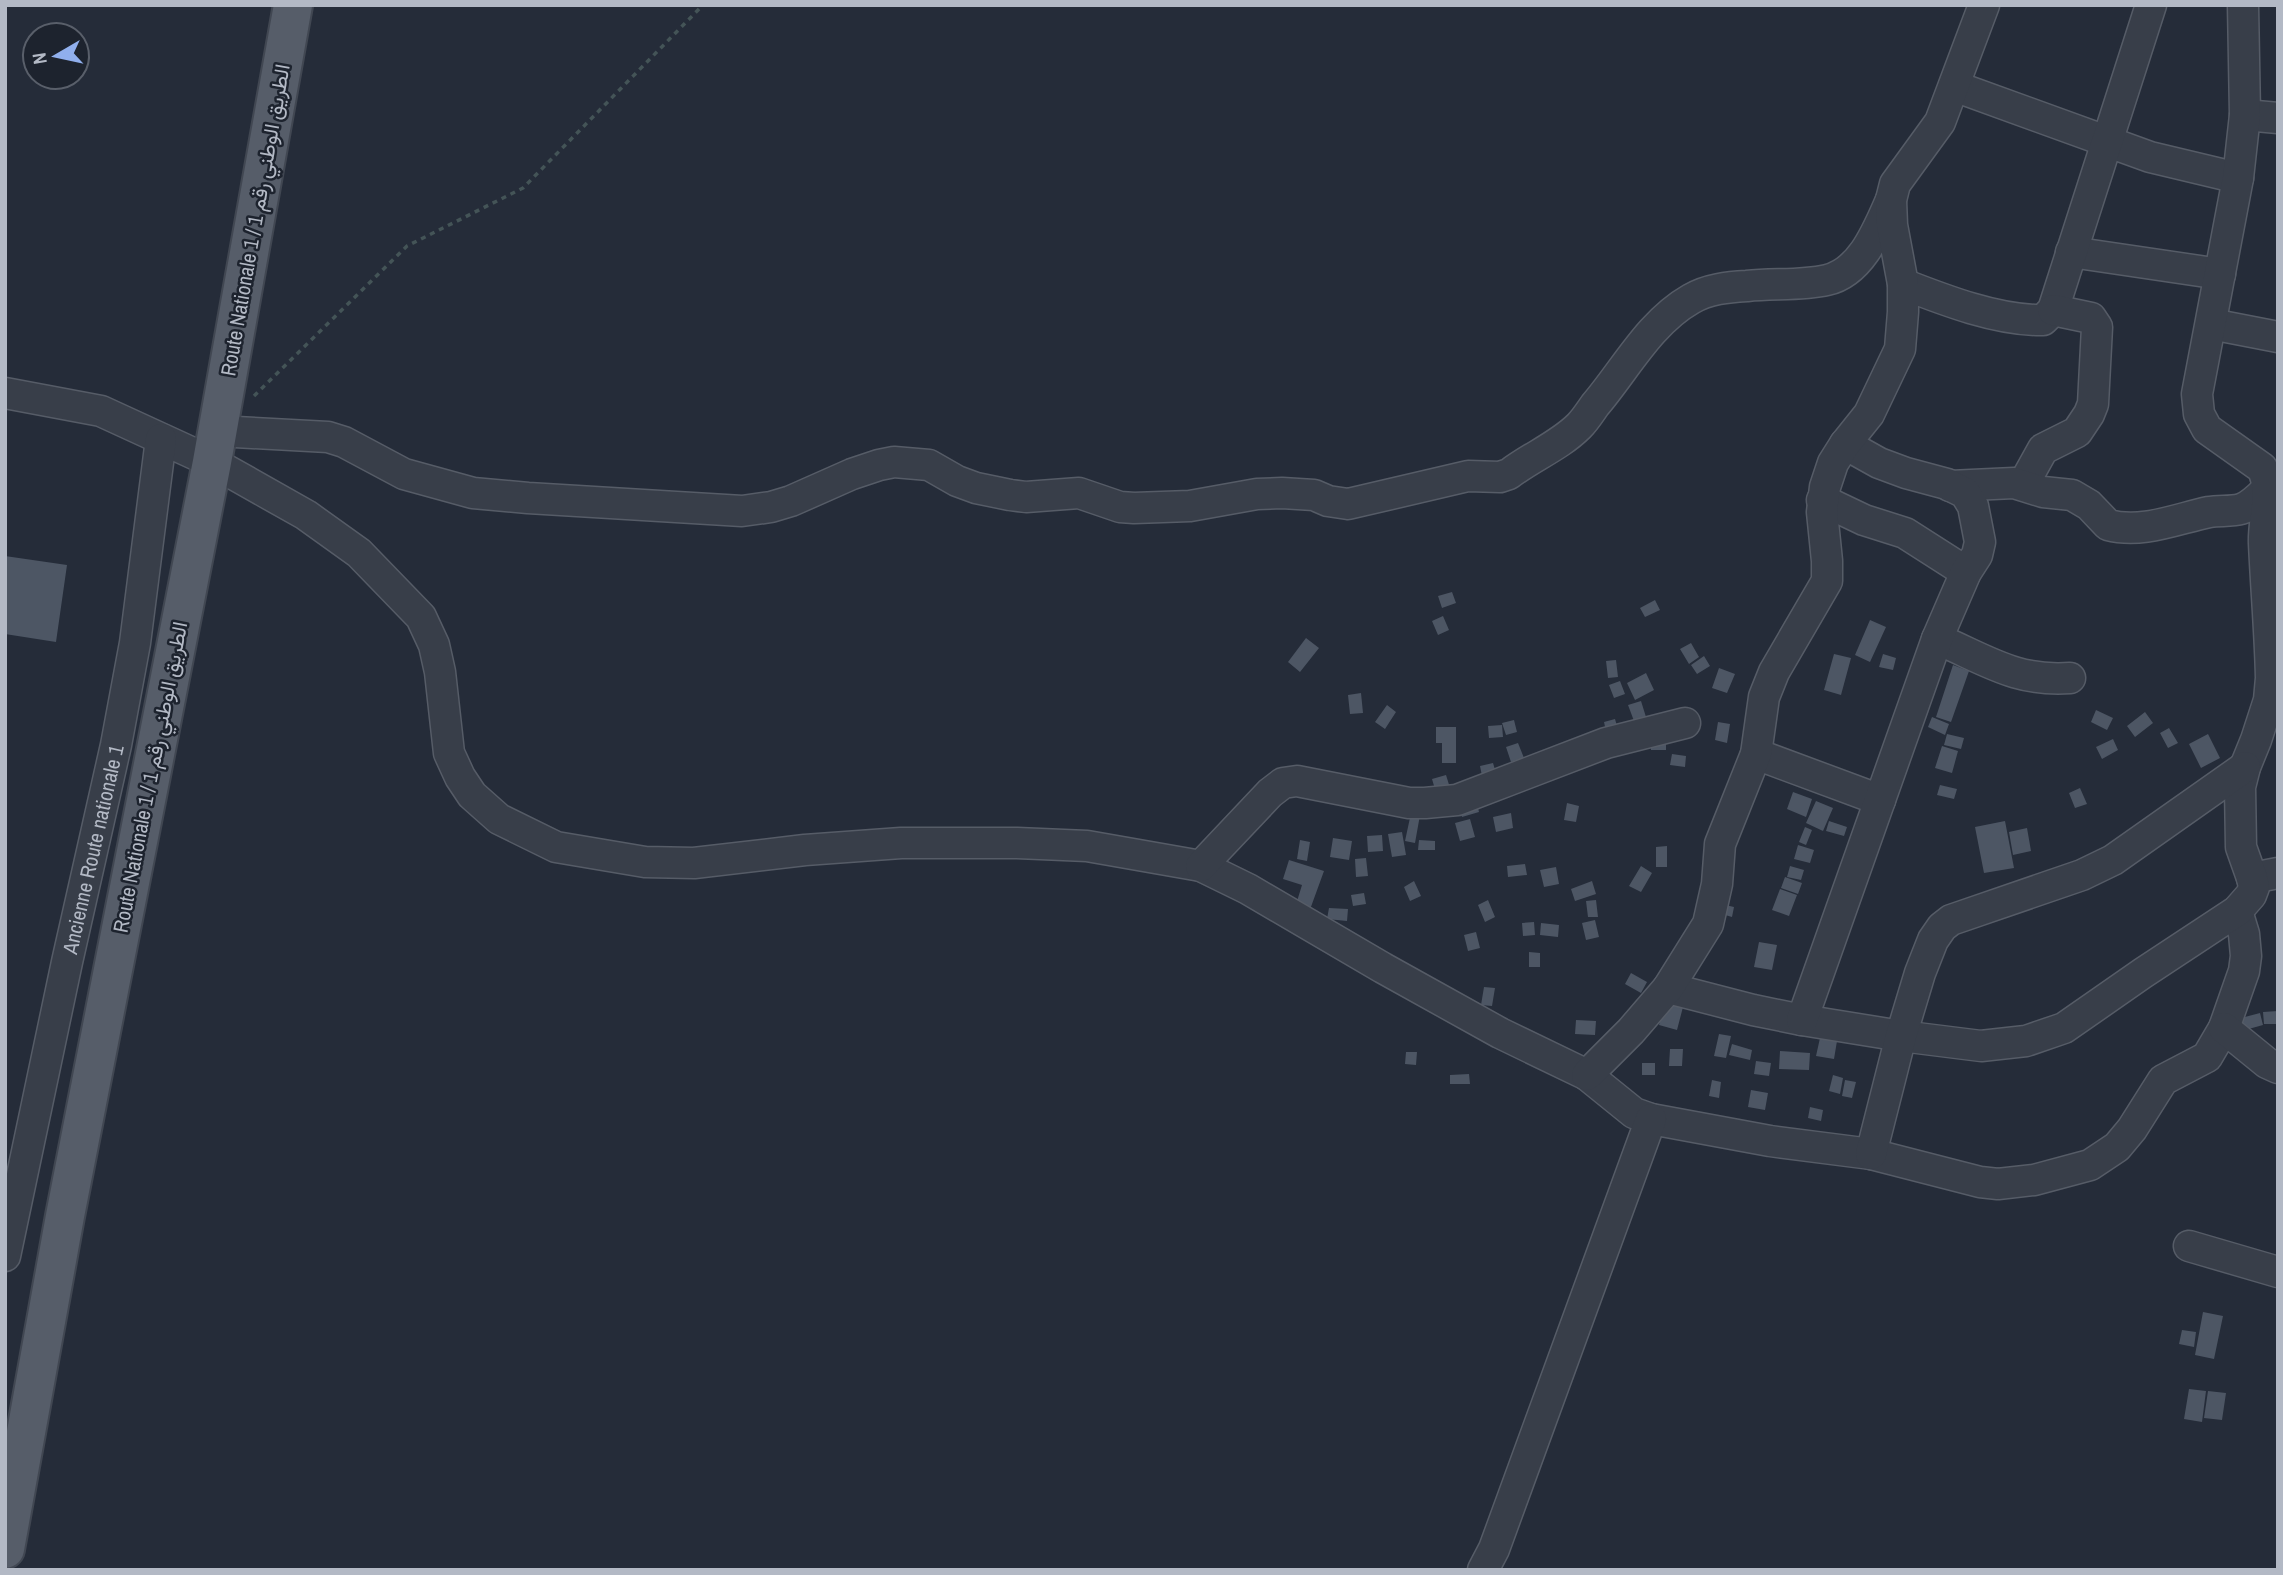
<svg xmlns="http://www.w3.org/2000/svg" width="2283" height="1575" viewBox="0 0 2283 1575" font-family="'Archivo Narrow',Vazirmatn,sans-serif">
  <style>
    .building { fill: #4d5664 }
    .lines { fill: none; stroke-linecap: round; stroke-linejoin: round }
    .minor-casing { stroke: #565c67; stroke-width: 33 }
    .major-casing { stroke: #414752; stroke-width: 42 }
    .path { stroke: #445457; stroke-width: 3.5; stroke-dasharray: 5 5; stroke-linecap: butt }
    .minor { stroke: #383e49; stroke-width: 30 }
    .major { stroke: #565d69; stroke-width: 38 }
    .labels { text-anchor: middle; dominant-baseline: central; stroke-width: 5; stroke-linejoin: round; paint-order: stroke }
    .street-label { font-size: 21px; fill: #b3b9c5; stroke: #1d232e }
  </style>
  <rect width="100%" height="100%" fill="#252c39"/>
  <path class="building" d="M5 556 67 565 56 642 5 634Z
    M1452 592 1456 603 1442 608 1438 596Z
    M1655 600 1660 610 1645 617 1640 608Z
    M1443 616 1449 630 1438 635 1432 621Z
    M1870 620 1886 627 1870 662 1855 655Z
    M1306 638 1319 648 1300 672 1288 662Z
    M1691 643 1699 657 1689 664 1680 649Z
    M1834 654 1851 658 1841 695 1824 690Z
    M1883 654 1896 658 1893 670 1879 667Z
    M1704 656 1710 666 1697 674 1691 665Z
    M1616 660 1618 677 1608 678 1606 661Z
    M1953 665 1969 671 1951 722 1936 717Z
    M1719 668 1735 674 1727 693 1712 688Z
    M1646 673 1654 690 1635 700 1627 683Z
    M1620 681 1625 694 1614 698 1609 685Z
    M1361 693 1363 713 1350 714 1348 695Z
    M1641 701 1646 717 1634 721 1628 705Z
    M1387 705 1396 712 1385 729 1375 722Z
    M2096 710 2113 718 2107 730 2091 722Z
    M2145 712 2153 723 2135 737 2127 726Z
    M1932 717 1949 724 1945 735 1928 727Z
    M1615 719 1619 733 1607 736 1604 722Z
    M1514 720 1517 732 1506 735 1502 723Z
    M1718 722 1730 724 1727 743 1715 740Z
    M1502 725 1503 737 1489 738 1488 726Z
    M1436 727H1456V763H1442V743H1436Z
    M2169 728 2178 743 2168 748 2160 733Z
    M1947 734 1964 738 1961 749 1944 745Z
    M2208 734 2220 758 2201 768 2189 744Z
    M1651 739H1666V750H1651Z
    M2113 739 2118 750 2102 759 2096 747Z
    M1518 743 1524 758 1511 762 1506 747Z
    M1942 746 1958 751 1952 773 1935 768Z
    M1672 754 1686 756 1685 767 1670 765Z
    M1493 763 1496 773 1482 776 1480 766Z
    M1446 775 1451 791 1437 796 1432 779Z
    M1940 785 1957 789 1954 799 1937 795Z
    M2080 788 2087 804 2075 808 2069 793Z
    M1793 792 1812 799 1806 817 1787 809Z
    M1476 801 1479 812 1462 817 1459 807Z
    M1816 801 1833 808 1823 831 1806 823Z
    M1567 803 1579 806 1576 822 1564 820Z
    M1411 813 1420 815 1415 843 1405 841Z
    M1511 813 1513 828 1496 832 1493 817Z
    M1470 819 1475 837 1460 841 1455 823Z
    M1829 821 1847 827 1844 836 1826 831Z
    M2005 821 2014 868 1984 873 1975 827Z
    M1805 827 1812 830 1806 845 1799 842Z
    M2027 828 2031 851 2013 855 2009 832Z
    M1402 832 1406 855 1392 857 1388 834Z
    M1382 835 1383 851 1368 852 1367 836Z
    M1333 838 1352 841 1349 860 1330 857Z
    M1300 840 1310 842 1307 861 1297 859Z
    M1419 840 1435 841V850H1418Z
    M1798 845 1814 850 1810 863 1794 859Z
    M1667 846V867H1656V847Z
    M1366 858 1368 876 1356 877 1355 859Z
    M1289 860 1324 871 1308 915 1294 911 1302 885 1283 879Z
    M1525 864 1527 875 1508 877 1507 866Z
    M1641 866 1652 873 1641 892 1629 886Z
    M1790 866 1804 870 1801 880 1787 877Z
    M1556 867 1559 884 1544 887 1540 870Z
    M1785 877 1802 883 1798 894 1781 888Z
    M1414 881 1421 896 1410 901 1404 887Z
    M1592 881 1596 894 1575 901 1571 889Z
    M1780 889 1797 895 1789 916 1772 910Z
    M1364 893 1366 904 1353 906 1351 895Z
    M1488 900 1495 917 1485 922 1478 905Z
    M1596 900 1598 917H1588L1586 901Z
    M1717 903 1734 907 1732 917 1715 912Z
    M1329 908 1348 909 1347 921 1327 919Z
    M1595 920 1599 937 1586 940 1582 923Z
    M1534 922 1535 935 1523 936 1522 923Z
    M1541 923 1559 925 1558 937 1540 935Z
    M1476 932 1480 948 1468 951 1464 935Z
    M1759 942 1777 945 1772 970 1754 967Z
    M1529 952 1540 953V967H1529Z
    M1631 973 1647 982 1641 993 1625 984Z
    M1484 987 1495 988 1492 1006 1481 1005Z
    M1665 1002 1683 1007 1677 1030 1659 1025Z
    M2278 1011V1024H2264L2263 1012Z
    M2260 1013 2263 1025 2245 1030 2241 1018Z
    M1576 1020 1596 1021 1595 1035 1575 1034Z
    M1719 1034 1731 1036 1726 1058 1714 1056Z
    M1820 1038 1837 1041 1834 1059 1816 1056Z
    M1732 1044 1752 1050 1750 1060 1729 1055Z
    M1670 1049H1683L1682 1066H1669Z
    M1780 1051 1810 1053 1809 1070 1779 1069Z
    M1406 1052H1417L1416 1065 1405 1064Z
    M1756 1061 1771 1063 1769 1076 1754 1074Z
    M1642 1063H1655V1075H1642Z
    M1469 1074 1470 1084H1450V1075Z
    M1833 1075 1843 1078 1840 1094 1829 1091Z
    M1712 1080 1721 1082 1719 1098 1709 1096Z
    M1845 1080 1856 1082 1852 1098 1842 1096Z
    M1751 1090 1768 1093 1765 1110 1748 1107Z
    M1810 1107 1823 1110 1821 1121 1808 1118Z
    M2203 1312 2223 1316 2214 1359 2195 1355Z
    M2182 1330 2196 1332 2194 1347 2179 1344Z
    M2189 1389 2206 1391 2202 1422 2184 1419Z
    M2208 1391 2226 1393 2222 1420 2204 1418Z"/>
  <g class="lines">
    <defs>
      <g id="minor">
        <path d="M1954 86 2150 157 2238 178"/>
        <path d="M2245 115 2278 118"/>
        <path d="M2071 252 2220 274"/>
        <path d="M1903 284C1944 300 1998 321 2043 320L2053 310 2151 5"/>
        <path d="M2211 324 2278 337"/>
        <path d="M5 393 101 411 212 462 306 515 359 553 421 617 434 645 440 672 449 753 460 777 472 795 499 819 556 847 645 862 694 863 805 850 901 843H1017L1087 846 1201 866 1248 889 1383 968 1500 1033 1587 1075 1634 1113 1651 1119 1770 1141 1871 1154 1980 1182 1998 1184 2034 1180 2090 1165 2117 1147 2132 1129 2163 1080 2207 1057 2224 1028 2244 971 2246 956 2244 934 2237 911"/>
        <path d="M217 431 328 437 344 442 404 474 473 493 528 498 742 511 771 507 791 501 852 474 879 465 894 462 929 465 957 481 976 488 1010 495 1026 497 1079 493 1120 507 1134 508 1190 506 1257 494 1282 493 1314 495 1328 501 1348 504 1468 476 1500 477 1509 474C1531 457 1559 446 1579 426 1585 420 1590 412 1595 405 1625 370 1649 323 1691 299 1708 289 1728 287 1747 286 1773 283 1801 286 1827 280 1862 272 1878 229 1891 200"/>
        <path d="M2023 485 2043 449 2077 432 2089 414 2093 404 2097 327 2091 318 2053 310"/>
        <path d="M1950 486 2014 483 2043 492 2072 495 2089 505 2108 525C2142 534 2176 519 2209 512 2219 510 2231 512 2241 509 2254 505 2265 490 2275 482"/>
        <path d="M1822 500 1864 520 1905 533 1966 572"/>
        <path d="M1937 639C1985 659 2015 682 2070 678"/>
        <path d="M1756 754 1880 800"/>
        <path d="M1201 866 1270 793 1283 783 1297 781 1409 803H1425L1457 800 1606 743 1685 723"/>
        <path d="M2252 878 2278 873"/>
        <path d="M1668 988 1753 1010 1802 1020 1901 1036 1981 1046 2026 1041 2064 1028 2143 973 2237 911 2251 895 2254 887 2252 878 2241 847 2240 787 2245 767 2256 740 2269 700 2271 678C2270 633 2266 588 2264 543 2263 519 2274 490 2262 468L2207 429 2199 414 2197 394 2238 178 2245 115 2243 5"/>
        <path d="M1802 1020 1937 639 1966 572 1977 555 1980 542 1973 506 1965 493 1947 484 1906 473 1879 463 1845 444"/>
        <path d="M2224 1028 2267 1063 2278 1068"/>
        <path d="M1587 1075 1631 1031 1668 988 1708 924 1717 884 1720 844 1756 754 1764 697 1774 672 1827 581V561L1822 512 1825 487 1833 463 1845 444 1869 414 1900 349 1903 312V284L1892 225 1891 200 1895 184 1940 122 1984 5"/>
        <path d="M1871 1154 1901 1036 1920 973 1933 940 1942 927 1951 920 2082 875 2113 860 2245 767"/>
        <path d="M2189 1246 2278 1272"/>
        <path id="s1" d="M5 1256 67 962 116 745 135 643 161 439"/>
        <path d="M1483 1570 1494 1549 1651 1119"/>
      </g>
      <path id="major" d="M5 1549 65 1216 212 462 293 5"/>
    </defs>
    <use href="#minor" class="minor-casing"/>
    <use href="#major" class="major-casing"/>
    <path class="path" d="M254 396 407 246 523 188 703 5"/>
    <use href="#minor" class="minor"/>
    <use href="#major" class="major"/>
  </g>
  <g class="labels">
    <g class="street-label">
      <text transform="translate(255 220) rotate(-80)">Route Nationale 1 / الطريق الوطني رقم 1</text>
      <text transform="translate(150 777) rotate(-79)">Route Nationale 1 / الطريق الوطني رقم 1</text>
      <text stroke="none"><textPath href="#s1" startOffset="416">Ancienne Route nationale 1</textPath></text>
    </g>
  </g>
  <rect width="2283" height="1575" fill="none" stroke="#b3b9c5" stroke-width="14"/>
  <g transform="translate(56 56) rotate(261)"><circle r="33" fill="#1d232e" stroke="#595f6a" stroke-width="2"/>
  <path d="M0-5L12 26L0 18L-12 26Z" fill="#90afed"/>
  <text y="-10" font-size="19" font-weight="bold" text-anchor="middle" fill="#b3b9c5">N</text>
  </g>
</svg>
